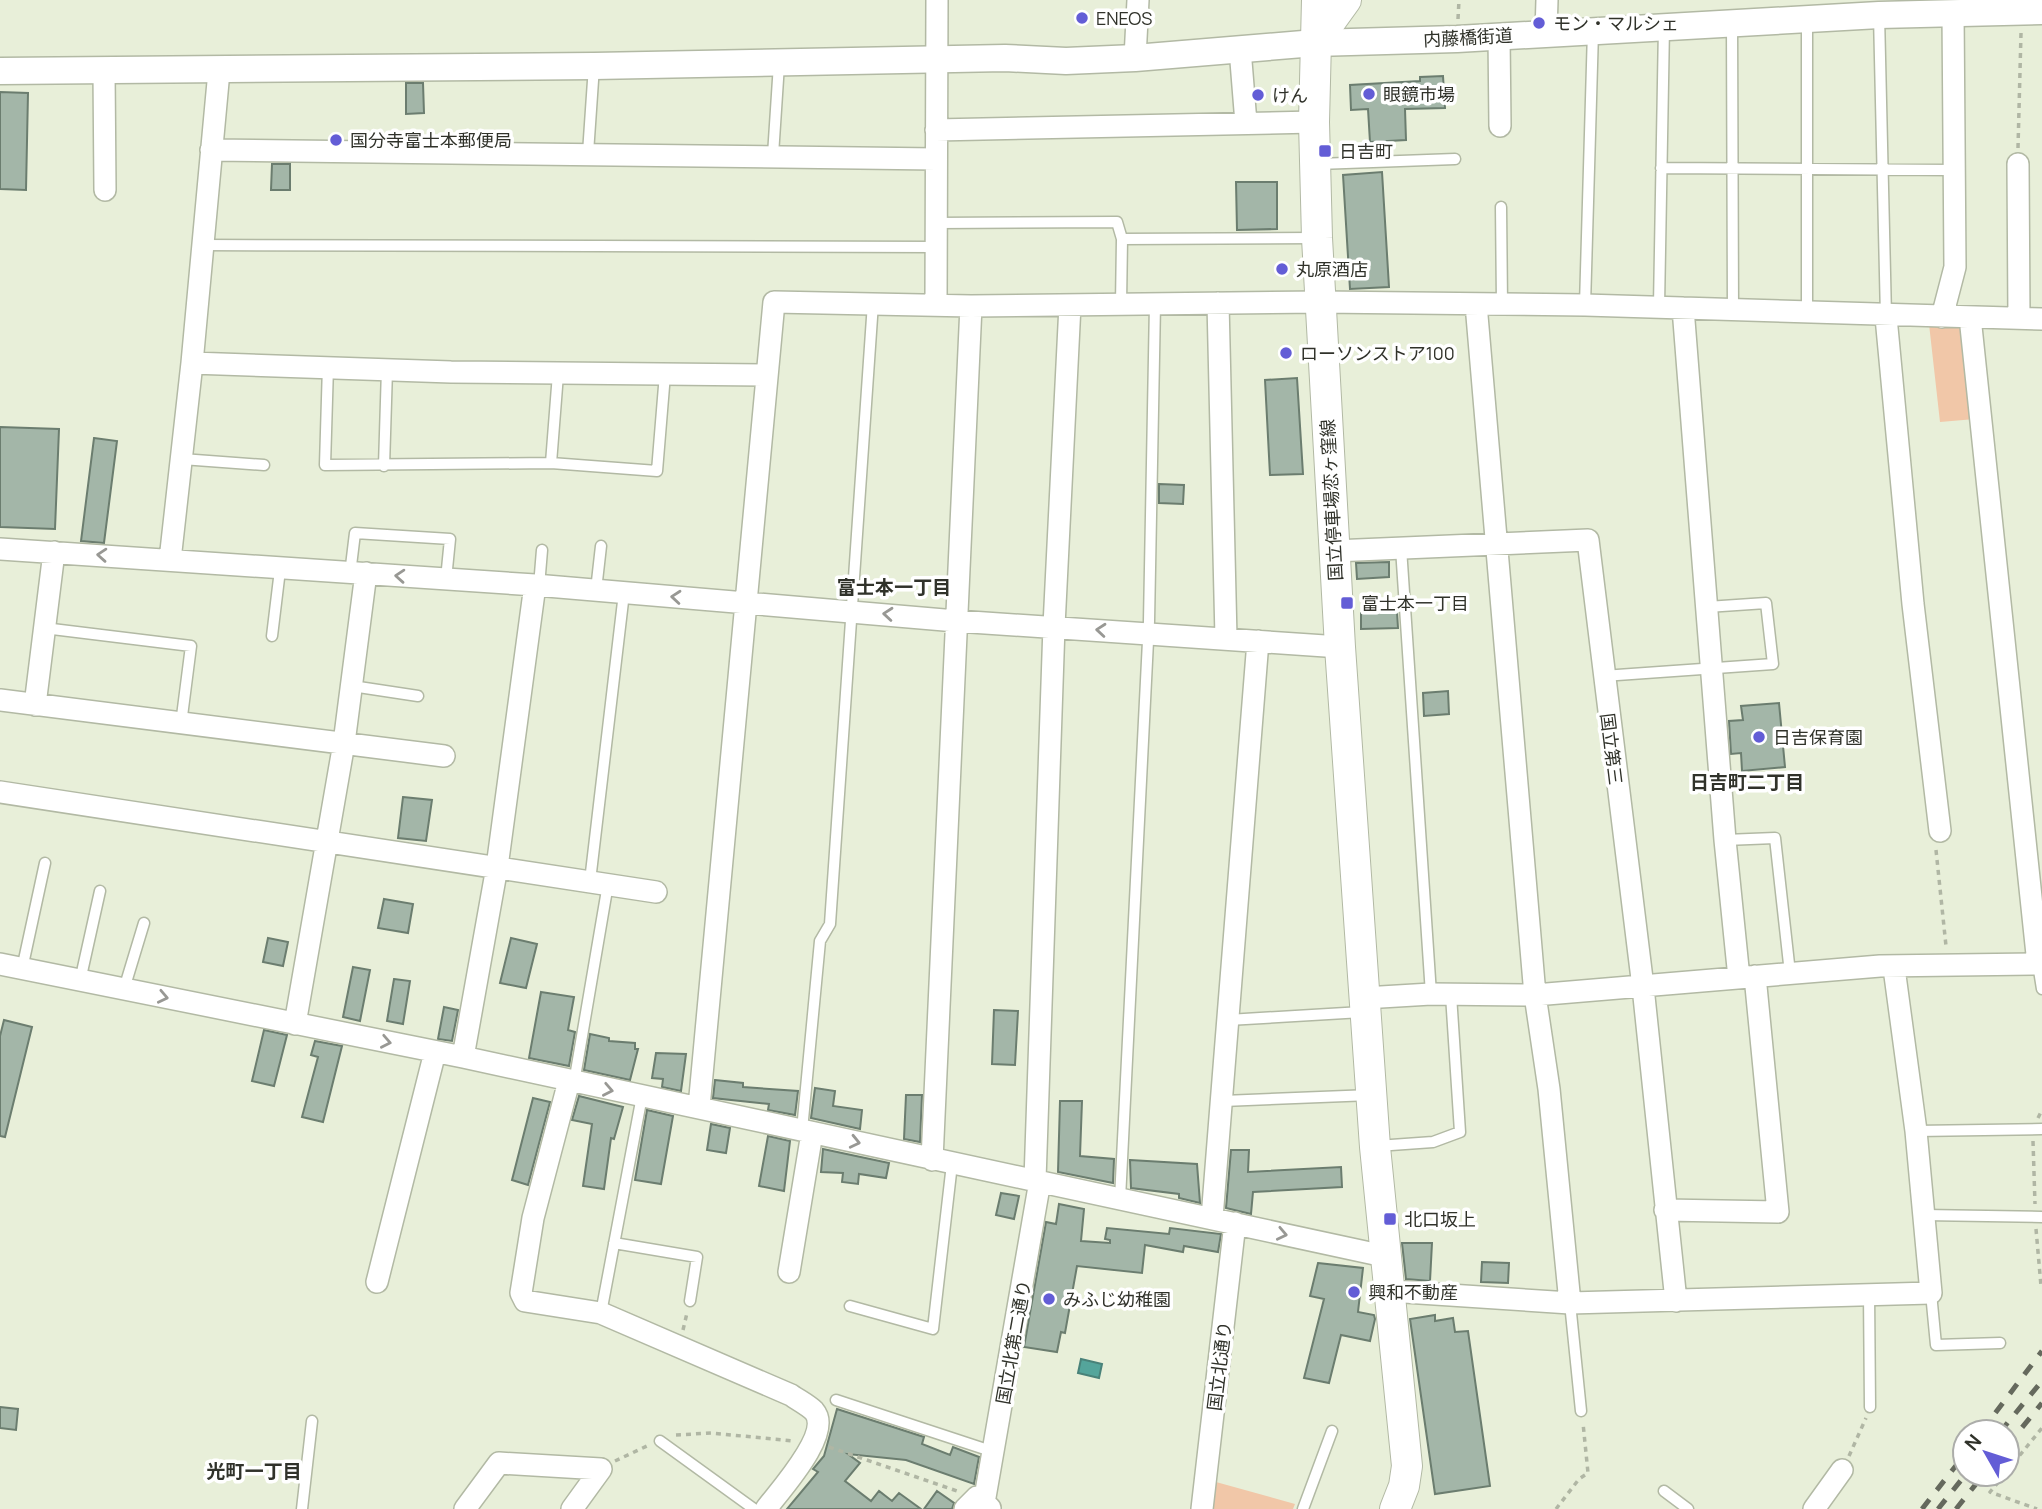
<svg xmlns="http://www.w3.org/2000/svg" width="2042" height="1509" viewBox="0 0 2042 1509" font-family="Manrope,'Noto Sans JP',sans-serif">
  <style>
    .green { fill: #f1c7a8 }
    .water { fill: #54a59b; stroke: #498279; stroke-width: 2 }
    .building { fill: #a3b6a8; stroke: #6b7d6f; stroke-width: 2 }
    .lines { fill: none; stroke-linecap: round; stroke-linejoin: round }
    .service-casing { stroke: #b2b9a4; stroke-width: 13 }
    .minor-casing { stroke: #b2b9a4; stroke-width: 24 }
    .tertiary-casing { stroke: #b2b9a4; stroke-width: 29 }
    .secondary-casing { stroke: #b2b9a4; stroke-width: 32 }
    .path { stroke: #b0b6a4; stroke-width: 3.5; stroke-dasharray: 5 5; stroke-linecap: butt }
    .service { stroke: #fff; stroke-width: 10 }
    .minor { stroke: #fff; stroke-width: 21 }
    .tertiary { stroke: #fff; stroke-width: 26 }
    .secondary { stroke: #fff; stroke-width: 30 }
    .rail { stroke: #65695d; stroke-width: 5; stroke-dasharray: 12 12; stroke-linecap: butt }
    .oneway { stroke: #989894 }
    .poi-dot { fill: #635dd6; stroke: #fff; stroke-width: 2.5 }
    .labels { text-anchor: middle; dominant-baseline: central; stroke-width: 7; stroke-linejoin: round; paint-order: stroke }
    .poi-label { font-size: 18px; fill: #30322a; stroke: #fff; text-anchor: start }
    .street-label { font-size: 18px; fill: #30322a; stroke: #fff }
    .neighbourhood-label { font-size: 19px; font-weight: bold; fill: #30322a; stroke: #fff }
  </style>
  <rect width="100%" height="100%" fill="#e8efd9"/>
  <path class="green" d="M1929 324 1966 325 1975 419 1940 422Z
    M1216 1482 1295 1504 1293 1509H1212Z"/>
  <path class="water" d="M1081 1359 1102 1364 1099 1378 1078 1373Z"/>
  <path class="building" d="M1443 76 1445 108 1405 109 1406 140 1370 142 1368 109 1351 110 1350 85 1420 81V77Z
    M406 83H423L424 113 406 114Z
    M0 92 28 93 26 190 0 189Z
    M272 164H290V190H271Z
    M1382 172 1389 287 1350 289 1343 175Z
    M1236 182H1277V229L1237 230Z
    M1297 378 1303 474 1270 475 1265 380Z
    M0 427 59 429 55 529 0 527Z
    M94 438 117 441 104 543 81 541Z
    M1159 484 1184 485 1183 504 1159 503Z
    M1389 562V577L1357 579 1356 563Z
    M1397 612 1398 628 1361 629V613Z
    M1448 691 1449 714 1424 716 1423 693Z
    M1779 703 1785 767 1742 771 1741 753 1731 754 1729 721 1743 720 1741 706Z
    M403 797 432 800 426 841 398 838Z
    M384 899 413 904 408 933 378 928Z
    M268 938 288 942 283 966 263 962Z
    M511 938 537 944 526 988 500 983Z
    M353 967 370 970 360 1021 343 1017Z
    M394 979 410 981 403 1024 387 1021Z
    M541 992 574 997 568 1030 575 1032 569 1066 529 1058Z
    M444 1007 458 1010 452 1041 438 1039Z
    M994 1010 1018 1011 1015 1065 992 1064Z
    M4 1020 32 1027 5 1137 0 1136V1036Z
    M264 1030 287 1035 274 1086 252 1081Z
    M590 1034 609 1038V1041L635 1043V1049H638L630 1080 584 1070Z
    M315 1041 342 1046 323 1122 302 1117 318 1057 311 1055Z
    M656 1053 686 1054 681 1091 662 1087 663 1079 652 1078Z
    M715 1080 743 1083V1087L798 1091 795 1115 768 1110 769 1104 713 1098Z
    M815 1088 835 1091 833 1106 862 1110 860 1129 811 1118Z
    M906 1095H922L920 1142 904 1139Z
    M579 1096 623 1107 614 1139 611 1138 604 1189 583 1186 592 1124 572 1120Z
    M533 1098 550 1102 528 1185 512 1180Z
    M1060 1101H1082L1080 1156 1114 1159 1113 1183 1058 1172Z
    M647 1110 673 1116 661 1184 635 1180Z
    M711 1124 730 1128 726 1153 707 1150Z
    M768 1136 790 1141 784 1191 759 1186Z
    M823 1149 889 1163 886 1178 859 1174 858 1184 842 1182 843 1173 821 1172Z
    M1231 1150H1249L1248 1172 1341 1167 1342 1187 1253 1192 1251 1214 1226 1208Z
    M1130 1160 1197 1164 1200 1203 1179 1198V1194L1131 1188Z
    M1001 1193 1019 1196 1014 1219 996 1215Z
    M1059 1204 1084 1209 1081 1241 1110 1243V1240L1105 1239 1107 1228 1169 1234 1170 1228 1221 1234 1218 1252 1184 1246 1183 1252 1145 1245 1142 1273 1077 1266 1065 1333 1061 1332 1057 1352 1024 1347 1046 1222 1056 1224Z
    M1402 1243H1432L1430 1281 1406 1279Z
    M1482 1262 1509 1263 1508 1283 1481 1282Z
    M1318 1263 1363 1268 1358 1312 1374 1315 1375 1319 1370 1341 1341 1335 1329 1383 1304 1378 1324 1299 1310 1296Z
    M1435 1315V1321L1453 1318 1455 1332 1468 1331 1490 1486 1435 1494 1410 1319Z
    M0 1407 18 1409 16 1430 0 1428Z
    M837 1409 924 1437 922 1444 950 1455 953 1447 979 1457 974 1484 906 1460 848 1454 860 1463 845 1481 871 1501 879 1491 892 1501 899 1493 921 1509H787L818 1472 813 1469 824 1456Z
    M937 1491 954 1503 952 1509H924Z"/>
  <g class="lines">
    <defs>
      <path id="service" d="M1879 15 1886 317
        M1807 20V311
        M1732 23 1733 311
        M588 153 594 66
        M773 155 779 64
        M1318 164 1455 159
        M1661 168 1954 170
        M1501 207 1502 304
        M936 223 1117 222 1122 239 1121 304
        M1122 239 1315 238
        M202 245 936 247
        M1585 305 1593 31
        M1659 306 1664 26
        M328 366 325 465 551 463 657 471 665 374
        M182 459 264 465
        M551 463 558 374
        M384 466 387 369
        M1401 548 1431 994
        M350 574 355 533 450 539 446 579
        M539 586 542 550
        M596 590 601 546
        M44 628 191 646 181 724
        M272 636 280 570
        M1603 676 1773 664 1766 603 1707 607
        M352 686 418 696
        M1725 840 1775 838 1790 973
        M590 881 624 593
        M2038 964 2042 989
        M22 969 45 863
        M80 981 100 891
        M124 989 144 923
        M1228 1020 1362 1012
        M574 1083 608 884
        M1223 1101 1371 1095
        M802 1130 820 941 830 924 873 303
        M1916 1131 2042 1129
        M1377 1146 1433 1142 1460 1132 1451 995
        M1120 1199 1149 621 1155 304
        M1924 1215 2042 1217
        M614 1243 697 1257 690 1301
        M1869 1293 1870 1407
        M1931 1293 1936 1345 2000 1343
        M1570 1303 1581 1411
        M850 1306 933 1329 952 1164
        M601 1313 642 1096
        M836 1400 994 1452
        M660 1441 754 1509
        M1664 1491 1688 1509
        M302 1509 312 1421
        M1303 1509 1332 1431"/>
      <path id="minor" d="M1546 32 1547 0
        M1499 36 1500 126
        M1240 49 1246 123
        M1135 58 1138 0
        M104 71 105 190
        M936 130 1314 122
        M211 150 936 159
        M2018 164 2019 318
        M1218 303 1226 638
        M936 304 937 0
        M1476 304 1535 995 1549 1089 1570 1303
        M1683 308 1725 840 1739 978
        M1886 317 1913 604 1940 831
        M1942 317 1955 267 1953 12
        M1970 317 2038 964
        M192 363 451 372 766 375
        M0 549 535 585 956 621 1340 647
        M1334 551 1588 540 1643 987 1676 1301
        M170 560 192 363 219 71
        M0 700 444 756
        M35 705 54 552
        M0 792 656 892
        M0 964 463 1057 1384 1256
        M1364 998 1431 994 1535 995 1880 966 2042 964
        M295 1024 344 743 366 573
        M463 1057 497 867 535 585
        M569 1081 533 1218 521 1293 525 1301 601 1313 791 1395C798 1400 808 1405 814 1411 833 1433 780 1490 766 1509
        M699 1107 774 302 971 306 1321 302 1585 305 2042 319
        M932 1160 971 306
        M1035 1180 1054 626 1070 305
        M1665 1210 1778 1212 1755 976
        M1212 1218 1258 641
        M789 1272 812 1133
        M377 1282 435 1052
        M1389 1291 1570 1303 1931 1293 1916 1131 1894 968
        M984 1503 1040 1181
        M465 1509 499 1463 601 1469 572 1509
        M965 1509 977 1497 990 1508
        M1202 1509 1235 1223
        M1814 1509 1842 1470"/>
      <path id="tertiary" d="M0 71 594 66 1005 58 1066 61 1135 58 1315 43 1457 39 1879 15 2042 11"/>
      <path id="secondary" d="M1317 0 1314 122 1317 238 1340 647 1375 1147 1407 1466 1404 1486 1395 1509
        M1315 43 1346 0"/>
    </defs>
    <use href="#service" class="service-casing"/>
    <use href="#minor" class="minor-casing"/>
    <use href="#tertiary" class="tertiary-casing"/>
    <use href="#secondary" class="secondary-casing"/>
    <path class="path" d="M1458 19 1459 0
      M2018 148 2021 33
      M1936 850 1946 946
      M2038 1118 2042 1110
      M2033 1141 2035 1204
      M2036 1229 2041 1286
      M683 1330 687 1313
      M676 1435 711 1433 794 1441
      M829 1447 957 1491
      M1849 1456 1866 1418
      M615 1461 649 1445
      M2007 1471 2042 1428
      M2005 1474 1990 1492 2037 1509
      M1556 1509 1579 1479 1588 1473 1583 1423"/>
    <use href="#service" class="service"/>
    <use href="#minor" class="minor"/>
    <use href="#tertiary" class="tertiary"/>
    <use href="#secondary" class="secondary"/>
    <path class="rail" d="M1981 1432 2042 1351
      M2000 1432 2042 1381
      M2007 1446 2042 1403
      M1922 1509 1965 1454
      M1938 1509 1966 1474
      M1956 1509 1984 1474"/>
  </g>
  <defs><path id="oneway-chevron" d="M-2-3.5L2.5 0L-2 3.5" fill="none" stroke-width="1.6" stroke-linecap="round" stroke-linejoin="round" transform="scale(1.75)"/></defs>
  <g class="oneway">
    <use href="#oneway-chevron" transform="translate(102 555) rotate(-176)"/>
    <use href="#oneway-chevron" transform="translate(400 576) rotate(-176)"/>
    <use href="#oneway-chevron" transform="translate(676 597) rotate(-175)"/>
    <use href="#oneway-chevron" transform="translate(888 614) rotate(-175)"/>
    <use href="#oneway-chevron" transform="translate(1101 630) rotate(-175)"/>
    <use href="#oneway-chevron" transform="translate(163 997) rotate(12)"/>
    <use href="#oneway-chevron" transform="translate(386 1042) rotate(11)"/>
    <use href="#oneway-chevron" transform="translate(608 1090) rotate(11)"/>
    <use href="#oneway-chevron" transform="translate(855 1142) rotate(13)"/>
    <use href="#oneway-chevron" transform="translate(1282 1234) rotate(12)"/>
  </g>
  <g class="poi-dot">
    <circle cx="1082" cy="18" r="7"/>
    <circle cx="1539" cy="23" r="7"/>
    <circle cx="1369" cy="94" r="7"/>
    <circle cx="1258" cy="95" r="7"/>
    <circle cx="336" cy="140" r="7"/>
    <rect x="1318" y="144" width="14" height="14" rx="3.5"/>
    <circle cx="1282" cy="269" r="7"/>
    <circle cx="1286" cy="353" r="7"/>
    <rect x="1340" y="596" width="14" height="14" rx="3.5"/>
    <circle cx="1759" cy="737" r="7"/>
    <rect x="1383" y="1212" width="14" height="14" rx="3.5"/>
    <circle cx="1354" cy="1292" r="7"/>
    <circle cx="1049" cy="1299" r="7"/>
  </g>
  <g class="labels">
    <g class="poi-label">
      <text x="1096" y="18">ENEOS</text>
      <text x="1553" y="23">モン・マルシェ</text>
      <text x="1383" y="94">眼鏡市場</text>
      <text x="1272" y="95">けん</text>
      <text x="350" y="140">国分寺富士本郵便局</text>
      <text x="1339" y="151">日吉町</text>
      <text x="1296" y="269">丸原酒店</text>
      <text x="1300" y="353">ローソンストア100</text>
      <text x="1361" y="603">富士本一丁目</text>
      <text x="1773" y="737">日吉保育園</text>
      <text x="1404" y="1219">北口坂上</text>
      <text x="1368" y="1292">興和不動産</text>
      <text x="1063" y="1299">みふじ幼稚園</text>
    </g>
    <g class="street-label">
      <text transform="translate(1468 37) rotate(-3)">内藤橋街道</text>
      <text transform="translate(1331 500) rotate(-93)">国立停車場恋ヶ窪線</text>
      <text transform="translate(1612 749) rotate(83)">国立第三</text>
      <text transform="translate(1013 1342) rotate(-80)">国立北第二通り</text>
      <text transform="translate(1219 1366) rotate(-83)">国立北通り</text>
    </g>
    <g class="neighbourhood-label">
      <text x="894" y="587">富士本一丁目</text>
      <text x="1747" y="782">日吉町二丁目</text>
      <text x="254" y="1471">光町一丁目</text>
    </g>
  </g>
  <g transform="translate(1986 1453) rotate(309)"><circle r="33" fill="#ffffff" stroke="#acadaa" stroke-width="2"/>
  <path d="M0-5L12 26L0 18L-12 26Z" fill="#635dd6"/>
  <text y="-10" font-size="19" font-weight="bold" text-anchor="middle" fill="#30322a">N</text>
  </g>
</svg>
